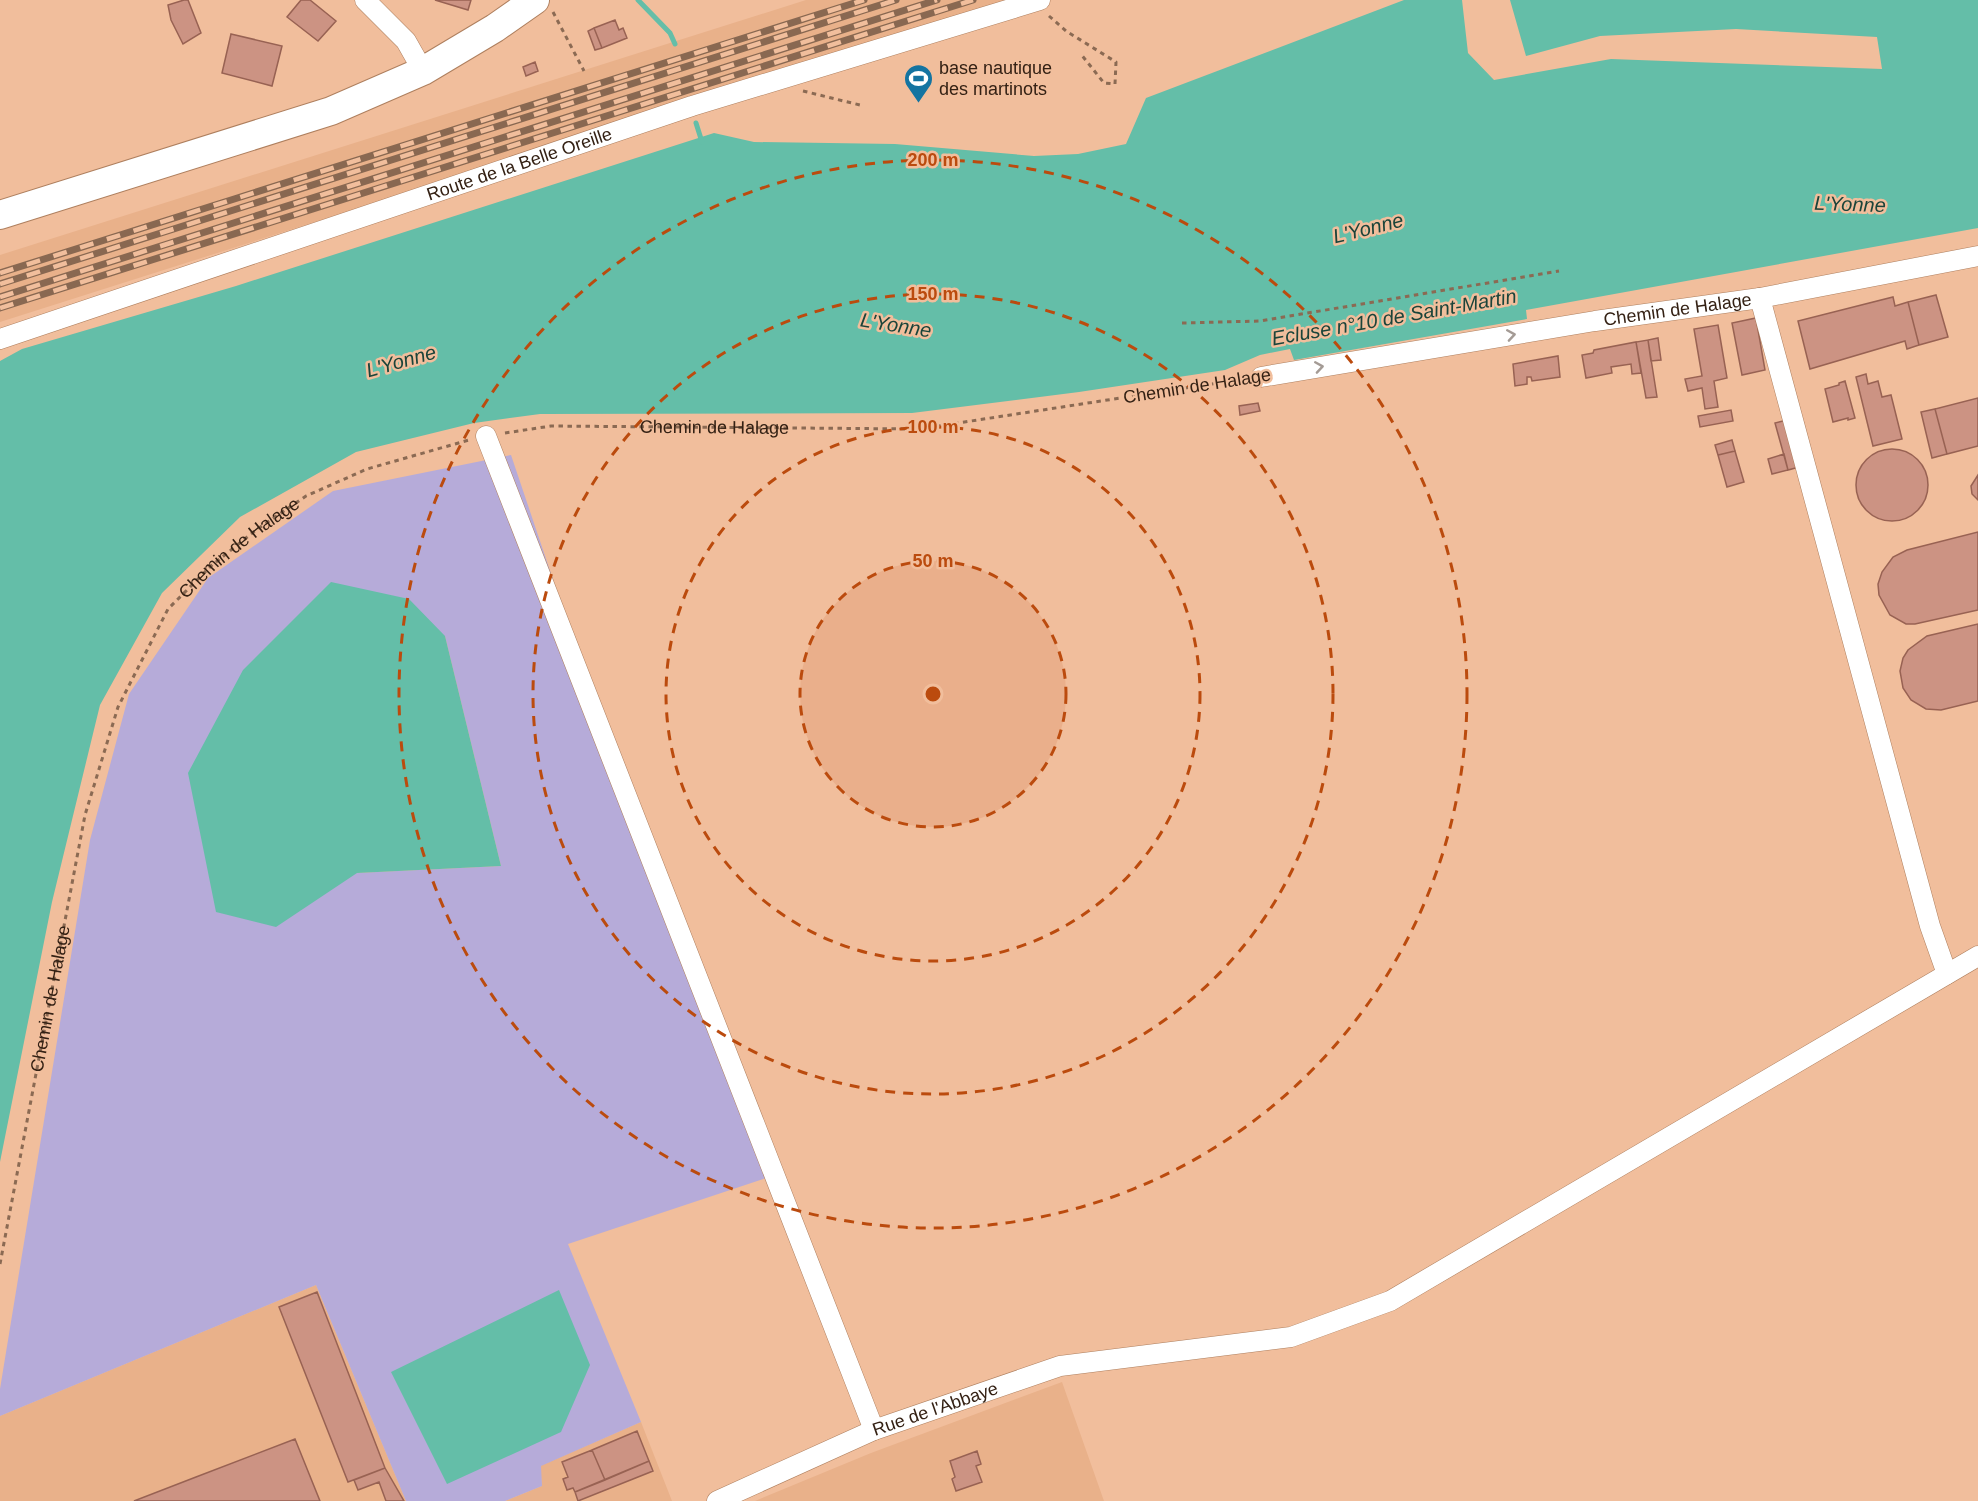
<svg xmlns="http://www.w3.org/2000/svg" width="1978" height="1501" viewBox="0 0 1978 1501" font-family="Helvetica,sans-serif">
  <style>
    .built { fill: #e9b18a }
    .green { fill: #b6abd9; fill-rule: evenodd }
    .water { fill: #64bea8 }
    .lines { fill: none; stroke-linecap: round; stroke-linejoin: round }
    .stream { stroke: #64bea8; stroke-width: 5 }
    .building { fill: #cc9383; stroke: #986253; stroke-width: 1.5 }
    .street-casing { stroke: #ae7f5e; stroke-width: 21 }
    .secondary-casing { stroke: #ae7f5e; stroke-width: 30 }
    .path { stroke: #8b6a53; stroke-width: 3; stroke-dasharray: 4.5 4.5; stroke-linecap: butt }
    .street { stroke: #fff; stroke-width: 20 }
    .secondary { stroke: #fff; stroke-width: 28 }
    .rail-casing { stroke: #896851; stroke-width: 7 }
    .rail { stroke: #f1be9c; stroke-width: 4.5; stroke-dasharray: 14; stroke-linecap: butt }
    .oneway { stroke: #a49b95 }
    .ring { fill: none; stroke: #bb4b0e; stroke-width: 3; stroke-dasharray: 10 8 }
    .labels { text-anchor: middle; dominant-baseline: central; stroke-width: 5; stroke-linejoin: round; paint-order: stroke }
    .poi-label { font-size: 18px; fill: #342114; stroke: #f1be9c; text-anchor: start }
    .street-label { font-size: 18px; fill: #342114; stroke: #f1be9c }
    .water-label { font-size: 20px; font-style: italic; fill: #1b443a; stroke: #f1be9c }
    .centre { fill: #bb4b0e; stroke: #f1be9c; stroke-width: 3 }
    .ring-label { font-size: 18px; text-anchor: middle; font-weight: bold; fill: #bb4b0e; stroke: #f1be9c; stroke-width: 5; stroke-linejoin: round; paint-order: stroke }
  </style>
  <rect width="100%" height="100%" fill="#f1be9c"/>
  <path class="built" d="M806 0H1014L0 322V255Z
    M316 1285 406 1501H0V1416Z
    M1062 1382 1104 1501H755L871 1453Z
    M641 1422 672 1501H505L542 1486 540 1466Z"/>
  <path class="green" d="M511 455 567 621 775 1175 568 1244 641 1422 541 1466 542 1486 505 1501H406L316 1285 0 1416V1389L90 840 129 694 208 578 333 491ZM445 636 501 866 357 873Z"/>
  <path class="water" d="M1404 0H1462L1468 53 1494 80 1611 59 1882 69 1877 37 1736 29 1600 36 1526 56 1510 0H1978V228L1526 310 1527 319 1294 360 1290 349 1260 355 1225 370 1079 392 912 413 540 414 474 423 356 452 240 517 162 593 100 705 52 902 0 1162V361L22 349 236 286 714 133 754 142 895 144 1034 156 1078 154 1126 144 1146 98Z
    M331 582 409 599 445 636 501 866 357 873 276 927 216 912 188 773 243 670Z
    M559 1290 590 1365 561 1432 447 1484 391 1372Z"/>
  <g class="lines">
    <path class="stream" d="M638 0 670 33 675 44
      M696 123 702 142"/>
  </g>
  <path class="building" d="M184 0H188L201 33 183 44 171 20 168 5Z
    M301 0H310L336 21 318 41 287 17Z
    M435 0H471L468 10Z
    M615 20 619 30 623 28 627 38 602 48 594 28Z
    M594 28 602 48 595 50 588 31Z
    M231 34 282 46 272 86 222 73Z
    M535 62 538 71 526 76 523 67Z
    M1936 295 1948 337 1919 345 1908 302Z
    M1893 297 1895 306 1908 302 1919 345 1907 349 1905 341 1810 369 1798 321Z
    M1756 318 1765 370 1742 375 1732 323Z
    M1718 325 1727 378 1714 381 1718 407 1705 409 1702 388 1688 391 1685 379 1702 376 1694 329Z
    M1658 338 1661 360 1651 361 1648 340Z
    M1648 340 1657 397 1646 398 1636 342Z
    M1636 342 1641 373 1632 374 1631 364 1611 367 1612 373 1586 378 1582 355 1593 353 1594 350Z
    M1558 356 1560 377 1532 381 1531 377H1527V384L1515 386 1513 364Z
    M1866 374 1868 384 1878 381 1882 397 1891 395 1902 439 1873 446 1856 377Z
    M1845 381 1855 418 1848 420V418L1833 422 1825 389 1839 385V383Z
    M1978 398V446L1947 454 1935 409Z
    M1258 403 1260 411 1240 415 1239 406Z
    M1935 409 1947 454 1932 458 1921 412Z
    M1731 410 1733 421 1700 427 1698 416Z
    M1791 419 1803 466 1788 470 1775 423Z
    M1732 440 1735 451 1718 455 1715 445Z
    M1856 485a36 36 0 1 1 72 0a36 36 0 1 1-72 0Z
    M1735 451 1744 482 1727 487 1718 455Z
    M1784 454 1788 470 1772 474 1768 459Z
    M1978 475V500L1972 494 1971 486Z
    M1978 532V610L1915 624H1906L1890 615 1879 595 1878 584 1882 572 1893 557 1907 550Z
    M1978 624V701L1941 710 1926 709 1911 700 1903 688 1900 671 1903 658 1908 650 1927 636Z
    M317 1292 385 1468 348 1482 279 1307Z
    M637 1431 649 1461 605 1480 592 1450Z
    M295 1439 320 1501H134L196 1477Z
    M592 1450 605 1480 575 1492 573 1488 567 1490 563 1479 568 1477 562 1462Z
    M977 1451 981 1464 976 1466 982 1482 956 1491 952 1479 955 1477 950 1461Z
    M649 1461 653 1471 578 1501 575 1492Z
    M385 1468 404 1501H386L379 1482 358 1490 354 1480Z"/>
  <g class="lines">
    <defs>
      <g id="street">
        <path d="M365 0 406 41 423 71"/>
        <path d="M1760 298 1930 926 1947 974"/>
        <path id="s3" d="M0 339 692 106 1040 0"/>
        <path id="s4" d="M1261 377 1595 321 1760 298 1978 256"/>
        <path d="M486 436 874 1430"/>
        <path id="s5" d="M717 1501 874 1430 1060 1366 1291 1337 1390 1301 1978 956"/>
      </g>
      <path id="secondary" d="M0 215 331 111 423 71 495 28 535 0"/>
    </defs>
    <use href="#street" class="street-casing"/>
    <use href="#secondary" class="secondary-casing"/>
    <g class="path">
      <path d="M553 12 584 71"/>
      <path d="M1049 16 1066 31 1116 62 1115 84 1104 83 1080 53"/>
      <path d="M803 91 864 106"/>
      <path d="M1182 323 1260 321 1559 271"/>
      <path id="s1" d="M505 433 551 426 919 429 1244 379"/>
      <path id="s2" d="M0 1264 85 815 118 707 168 609 211 566 256 530 306 496 367 469 469 440"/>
    </g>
    <use href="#street" class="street"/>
    <use href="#secondary" class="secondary"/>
    <defs>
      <path id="rail" d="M0 273 864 0
        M0 284 896 0
        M0 297 937 0
        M0 308 973 0"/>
    </defs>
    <use href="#rail" class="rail-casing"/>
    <use href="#rail" class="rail"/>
  </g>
  <defs><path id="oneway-chevron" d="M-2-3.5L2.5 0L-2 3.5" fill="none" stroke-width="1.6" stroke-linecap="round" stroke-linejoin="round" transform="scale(1.5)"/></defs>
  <g class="oneway">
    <use href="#oneway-chevron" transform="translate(1511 335) rotate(-9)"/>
    <use href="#oneway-chevron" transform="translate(1319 367) rotate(-9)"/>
  </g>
  <circle cx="933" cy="694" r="133" fill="#bb4b0e" fill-opacity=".12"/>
  <g class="ring">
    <circle cx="933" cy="694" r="133"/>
    <circle cx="933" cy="694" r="267"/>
    <circle cx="933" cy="694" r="400"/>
    <circle cx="933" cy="694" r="534"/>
  </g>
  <defs>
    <symbol id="stadium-pin" viewBox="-11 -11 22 30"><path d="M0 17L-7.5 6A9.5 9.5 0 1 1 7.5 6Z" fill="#1474a1" stroke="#f1be9c"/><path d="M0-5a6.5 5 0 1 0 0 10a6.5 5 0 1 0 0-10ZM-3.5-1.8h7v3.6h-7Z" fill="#fff"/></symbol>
  </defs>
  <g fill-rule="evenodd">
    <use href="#stadium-pin" x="902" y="62" width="33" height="45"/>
  </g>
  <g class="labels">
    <g class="poi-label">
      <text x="939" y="68">base nautique<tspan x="939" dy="21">des martinots</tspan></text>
    </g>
    <g class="street-label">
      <text stroke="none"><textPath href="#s3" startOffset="548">Route de la Belle Oreille</textPath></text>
      <text stroke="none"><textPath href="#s4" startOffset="422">Chemin de Halage</textPath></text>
      <text transform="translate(1197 386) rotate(-9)">Chemin de Halage</text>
      <text stroke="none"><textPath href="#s1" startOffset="210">Chemin de Halage</textPath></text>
      <text stroke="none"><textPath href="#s2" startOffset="774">Chemin de Halage</textPath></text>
      <text stroke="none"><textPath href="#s2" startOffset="270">Chemin de Halage</textPath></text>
      <text stroke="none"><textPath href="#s5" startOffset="237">Rue de l'Abbaye</textPath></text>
    </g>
    <g class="water-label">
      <text transform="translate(1850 204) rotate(2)">L'Yonne</text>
      <text transform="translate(1368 228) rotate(-14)">L'Yonne</text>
      <text transform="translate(1394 317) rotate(-10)">Ecluse n°10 de Saint-Martin</text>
      <text transform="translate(896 325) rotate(9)">L'Yonne</text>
      <text transform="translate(401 361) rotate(-16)">L'Yonne</text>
    </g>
  </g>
  <circle cx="933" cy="694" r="9" class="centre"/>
  <g class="ring-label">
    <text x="933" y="166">200 m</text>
    <text x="933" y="300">150 m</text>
    <text x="933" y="433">100 m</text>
    <text x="933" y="567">50 m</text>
  </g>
</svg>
